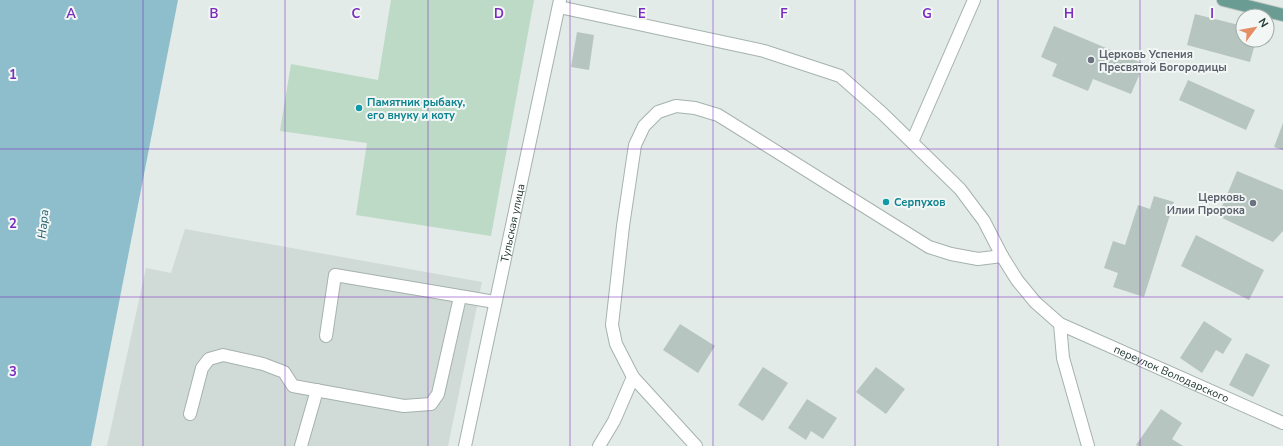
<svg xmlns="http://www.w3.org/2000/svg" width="1283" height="446" viewBox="0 0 1283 446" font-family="'Nunito Sans',sans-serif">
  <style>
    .built { fill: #d0dad6 }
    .green { fill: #bcdac6 }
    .water { fill: #8ebdcb }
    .building { fill: #b7c5c0 }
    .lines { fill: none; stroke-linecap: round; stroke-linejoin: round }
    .minor-casing { stroke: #a5b2ae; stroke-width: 14 }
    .major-casing { stroke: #c1c8c6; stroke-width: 14 }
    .minor { stroke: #fff; stroke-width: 12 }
    .major { stroke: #6a9c93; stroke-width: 12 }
    .grid { fill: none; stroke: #7b2cbf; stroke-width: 1; stroke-opacity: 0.55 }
    .worship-dot { fill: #6b7280; stroke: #f2f7f5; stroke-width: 1.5 }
    .culture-dot { fill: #0f9aa8; stroke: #f2f7f5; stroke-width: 1.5 }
    .labels { text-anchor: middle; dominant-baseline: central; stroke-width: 4; stroke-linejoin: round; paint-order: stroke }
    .worship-label { font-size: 11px; font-weight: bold; fill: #5b616d; stroke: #f2f7f5; text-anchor: start }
    .culture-label { font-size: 11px; font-weight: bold; fill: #0d838f; stroke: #f2f7f5; text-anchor: start }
    .street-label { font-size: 11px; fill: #233a35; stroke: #f2f7f5 }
    .water-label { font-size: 12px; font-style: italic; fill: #235e70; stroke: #f2f7f5 }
    .grid-label { font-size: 13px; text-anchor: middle; font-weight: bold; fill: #7b2cbf; stroke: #f2f7f5; stroke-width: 4; stroke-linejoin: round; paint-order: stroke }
  </style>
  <rect width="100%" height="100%" fill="#e2ebe7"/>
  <path class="built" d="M185 229 482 282 448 446H107L146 268 171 273Z"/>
  <path class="green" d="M391 0H534L491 236 356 215 367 143 280 131 291 64 378 80Z"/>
  <path class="water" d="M0 0H178L91 446H0Z"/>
  <path class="building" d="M1195 14 1243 26V40H1256L1250 62 1187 45Z
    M1054 26 1144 64 1131 94 1093 79 1088 91 1052 76 1057 64 1041 57Z
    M577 32 594 35 589 70 571 67Z
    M1188 80 1255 110 1246 130 1179 100Z
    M1283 123V150L1274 147Z
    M1237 171 1283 190V231L1273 242 1218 216Z
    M1154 196 1174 202 1144 297 1113 287 1118 273 1104 268 1113 241 1125 245 1138 205 1150 209Z
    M1196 235 1264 270 1249 300 1181 266Z
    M1204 321 1232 339 1223 354 1216 350 1202 373 1180 358Z
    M680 324 715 346 698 373 663 350Z
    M1246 353 1270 365 1253 397 1229 385Z
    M763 367 788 383 763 421 738 405Z
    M876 367 905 389 886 414 856 392Z
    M807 399 837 418 823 439 811 431 806 440 788 428Z
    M1161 409 1182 423 1172 439 1183 446H1138L1136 445Z"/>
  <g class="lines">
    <defs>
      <g id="minor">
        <path id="s1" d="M559 7 764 51 840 76 882 113 960 189 984 221 1002 256 1017 280 1035 302 1060 324 1283 423"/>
        <path d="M912 142 974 0"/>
        <path d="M1060 324 1063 358 1088 446"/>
        <path d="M326 336 335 275 495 302"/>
        <path d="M190 414 202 368 209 359 223 355 263 364 284 372 293 386 404 406 431 404 438 394 460 297"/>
        <path d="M301 446 317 390"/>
        <path id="s2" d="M465 446 560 0"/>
        <path d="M599 446 614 421 633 377"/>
        <path d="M696 446 633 377 616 344 612 325 623 226 635 145 644 126 658 112 676 106 695 108 718 115 929 247 951 254 978 259 1002 256"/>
      </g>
      <path id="major" d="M1223 0 1283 15"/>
    </defs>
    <use href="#minor" class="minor-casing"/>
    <use href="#major" class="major-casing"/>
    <use href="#minor" class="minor"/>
    <use href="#major" class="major"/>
  </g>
  <path class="grid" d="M143 0V446M285 0V446M428 0V446M570 0V446M713 0V446M855 0V446M998 0V446M1140 0V446M0 149H1283M0 297H1283"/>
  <g class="worship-dot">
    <circle cx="1091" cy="60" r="4"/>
    <circle cx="1253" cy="203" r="4"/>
  </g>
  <g class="culture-dot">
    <circle cx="359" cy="108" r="4"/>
    <circle cx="886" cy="202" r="4"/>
  </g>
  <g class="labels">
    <g class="worship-label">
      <text x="1099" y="54">Церковь Успения<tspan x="1099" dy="13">Пресвятой Богородицы</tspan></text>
      <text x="1245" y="197" text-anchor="end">Церковь<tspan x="1245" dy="13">Илии Пророка</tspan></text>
    </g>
    <g class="culture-label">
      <text x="367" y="102">Памятник рыбаку,<tspan x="367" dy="13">его внуку и коту</tspan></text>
      <text x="894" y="202">Серпухов</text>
    </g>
    <g class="street-label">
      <text stroke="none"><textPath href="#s2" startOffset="228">Тульская улица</textPath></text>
      <text stroke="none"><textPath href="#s1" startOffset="746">переулок Володарского</textPath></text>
    </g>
    <g class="water-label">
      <text transform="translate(43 224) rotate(-84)">Нара</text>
    </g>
  </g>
  <g class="grid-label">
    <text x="71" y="18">A</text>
    <text x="214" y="18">B</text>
    <text x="356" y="18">C</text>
    <text x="499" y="18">D</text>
    <text x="642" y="18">E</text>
    <text x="784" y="18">F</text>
    <text x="927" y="18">G</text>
    <text x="1069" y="18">H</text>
    <text x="1212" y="18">I</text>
    <text x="13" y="79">1</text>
    <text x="13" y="228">2</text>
    <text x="13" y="376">3</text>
  </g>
  <g transform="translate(1255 28) rotate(58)"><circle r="19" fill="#f2f7f5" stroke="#9faba8"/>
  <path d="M0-3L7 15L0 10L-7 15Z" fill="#e58d65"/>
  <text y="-6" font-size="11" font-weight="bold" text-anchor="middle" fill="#233a35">N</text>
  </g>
</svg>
